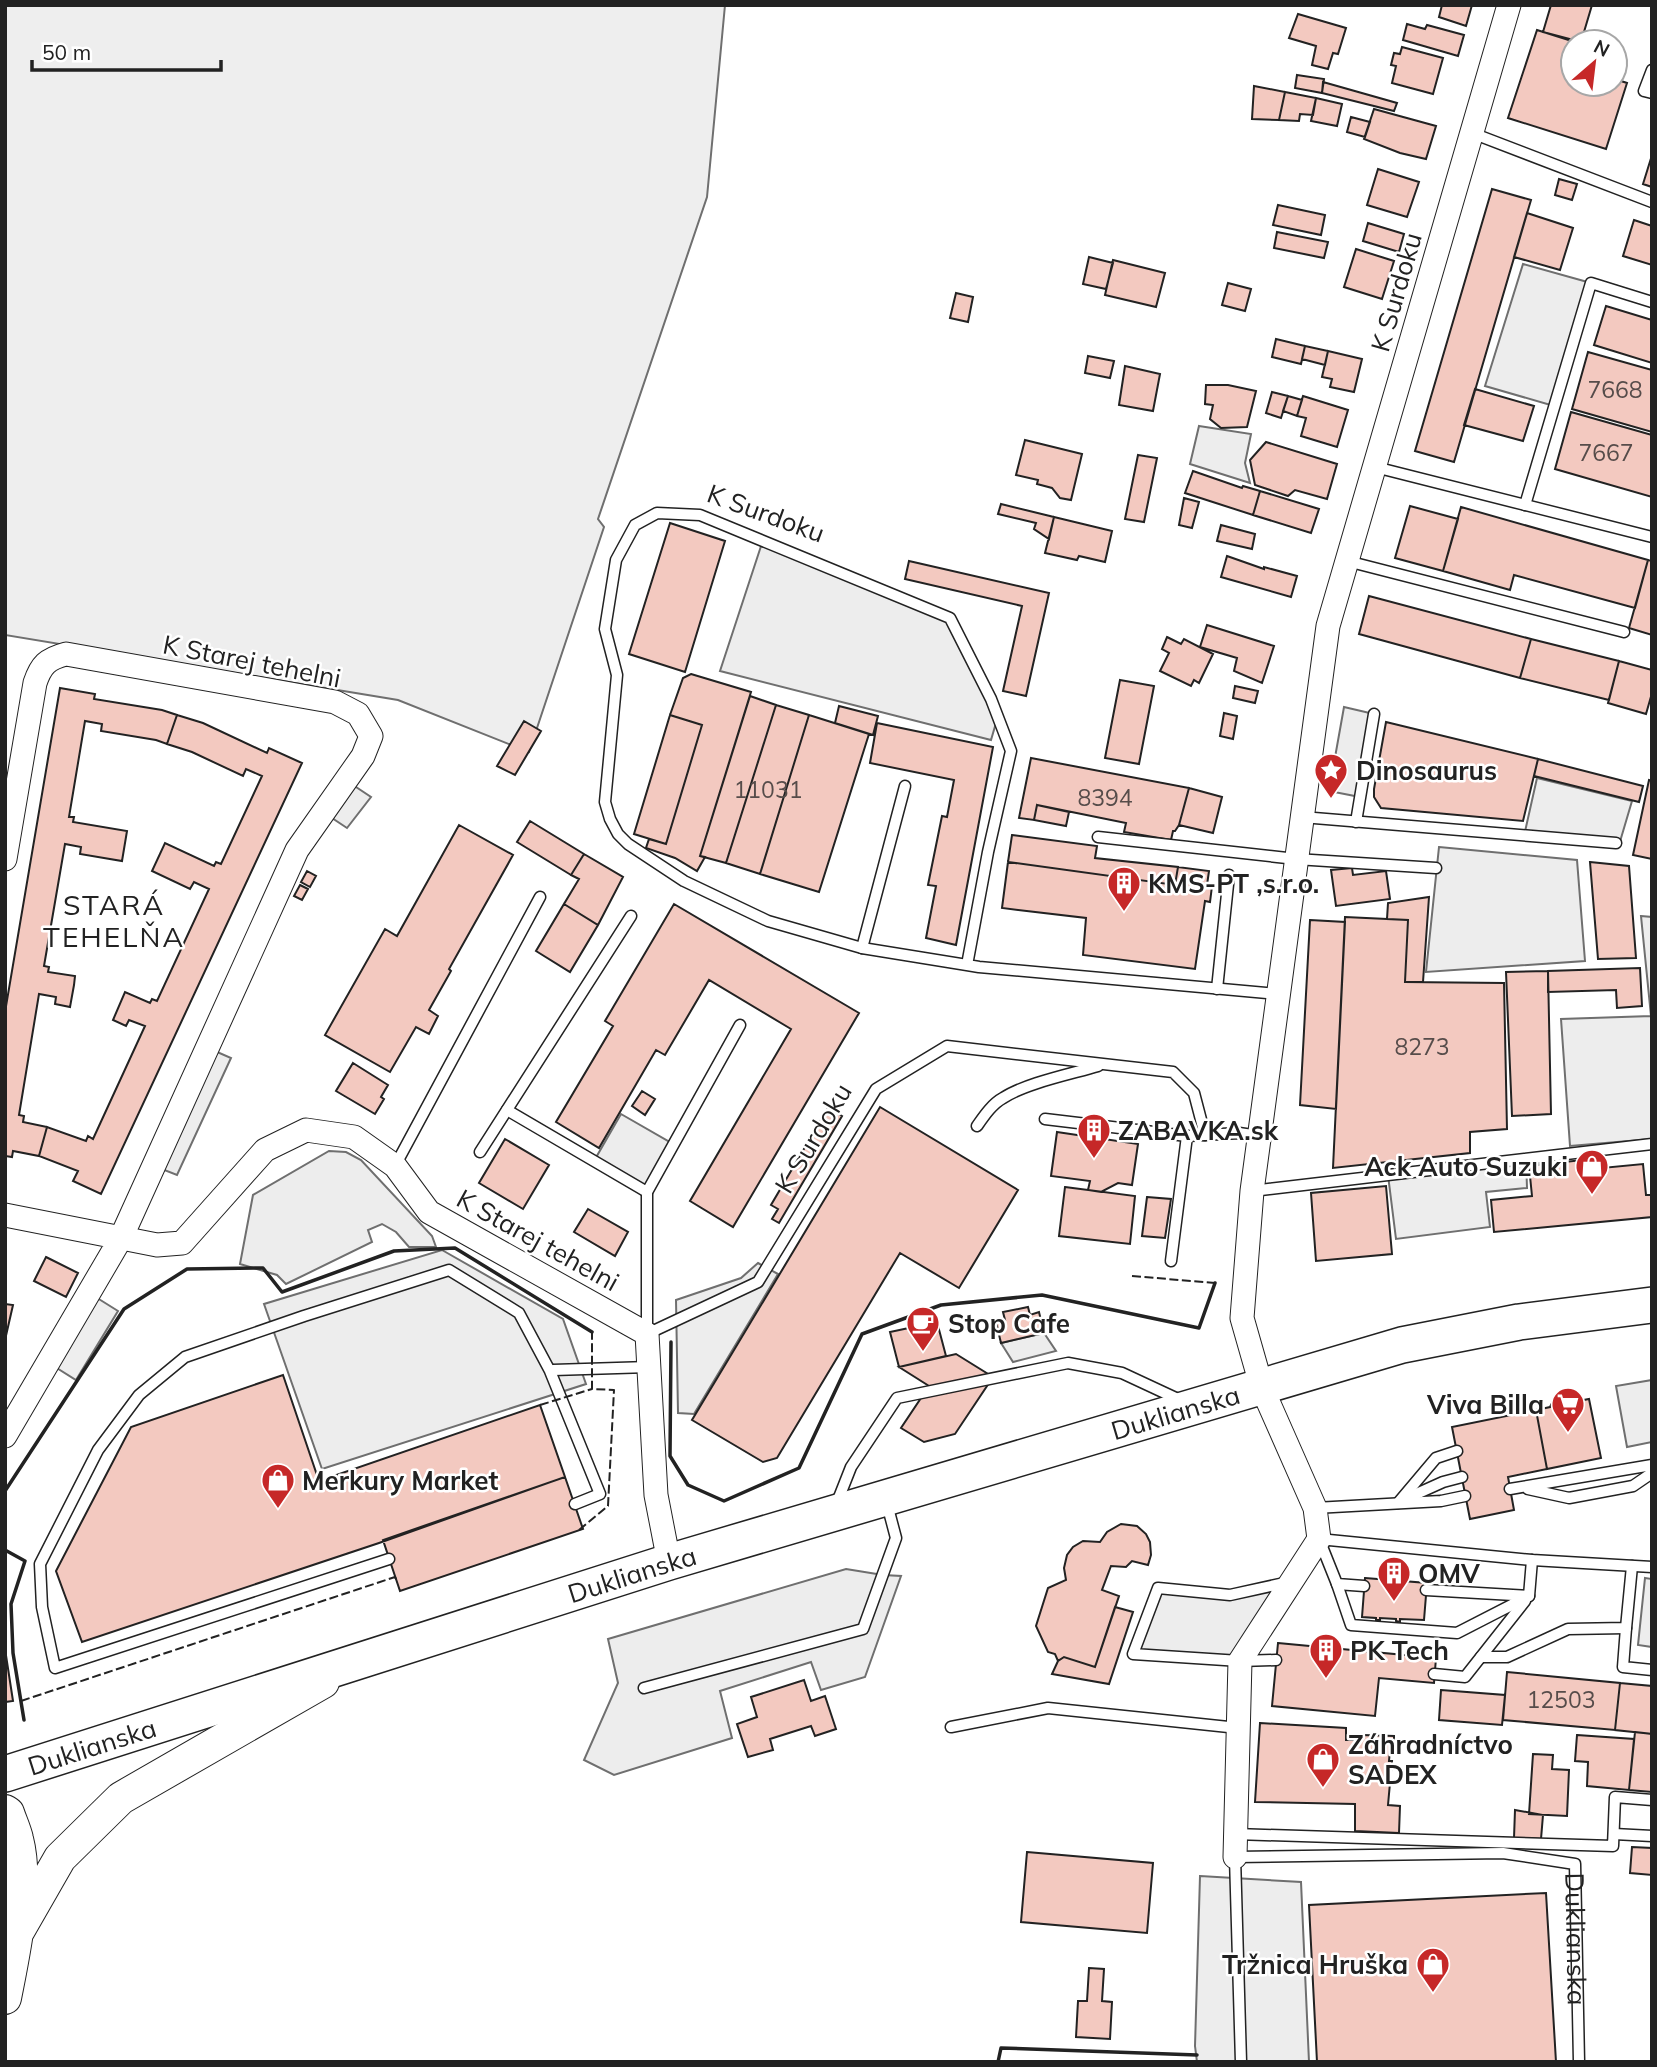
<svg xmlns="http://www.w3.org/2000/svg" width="1657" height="2067" viewBox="0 0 1657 2067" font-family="Mulish,sans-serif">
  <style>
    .green { fill: #eee; stroke: #6f6f6f; stroke-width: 2 }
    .parking { fill: #ededed; stroke: #6f6f6f; stroke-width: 2 }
    .building { fill: #f3c9c0; stroke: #222; stroke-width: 2 }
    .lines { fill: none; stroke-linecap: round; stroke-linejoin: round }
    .lane-casing { stroke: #222; stroke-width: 13 }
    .street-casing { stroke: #222; stroke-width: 25 }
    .secondary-casing { stroke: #222; stroke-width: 34 }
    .primary-casing { stroke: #222; stroke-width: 38 }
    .lane { stroke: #fff; stroke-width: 10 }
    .street { stroke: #fff; stroke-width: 23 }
    .secondary { stroke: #fff; stroke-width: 32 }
    .primary { stroke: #fff; stroke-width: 35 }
    .fence { stroke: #222; stroke-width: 2; stroke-dasharray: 9 3.5; stroke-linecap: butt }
    .wall { stroke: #222; stroke-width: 3.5 }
    .labels { text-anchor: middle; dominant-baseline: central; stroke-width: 5; stroke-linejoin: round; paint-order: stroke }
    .number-label { font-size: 23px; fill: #564c4a }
    .street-label { font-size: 26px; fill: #222; stroke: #fff }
    .poi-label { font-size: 26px; font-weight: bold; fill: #222; stroke: #fff; text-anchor: start }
    .neighbourhood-label { font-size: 28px; letter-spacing: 2px; fill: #222; stroke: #fff }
  </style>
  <rect width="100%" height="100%" fill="#fff"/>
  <path class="green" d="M5 5H725L707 197 598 519 604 527 529 752 398 700 5 635Z
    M94 1296 118 1311 76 1380 52 1365Z"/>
  <path class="parking" d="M1523 264 1591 283 1554 406 1485 386Z
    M1199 426 1251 434 1245 463 1250 483 1190 464Z
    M763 540 950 618 998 716 991 740 720 671Z
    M1344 707 1374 714 1360 797 1329 791Z
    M1537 778 1632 801 1619 845 1524 836Z
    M353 785 371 797 347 828 329 816Z
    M1439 847 1577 860 1585 961 1426 972Z
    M1641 916 1652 917V1139L1570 1146 1561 1019 1651 1016Z
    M208 1048 231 1058 177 1175 154 1166Z
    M621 1114 673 1144 647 1192 594 1161Z
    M329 1151 346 1152 361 1160 432 1236 436 1247H409L396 1232 382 1224 368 1230 372 1242 286 1284 277 1275 240 1264 253 1195Z
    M1526 1158 1527 1188 1486 1192 1490 1227 1396 1239 1388 1175Z
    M442 1250 563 1319 586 1384 322 1469 264 1304Z
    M758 1263 778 1274 694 1414 678 1413 676 1300 741 1278Z
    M1044 1333 1056 1351 1013 1362 1001 1343Z
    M1652 1380V1442L1627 1447 1616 1386Z
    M846 1569 883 1575 901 1576 865 1677 821 1690 811 1662 720 1691 732 1738 614 1775 584 1760 618 1683 608 1639Z
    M1645 1578 1652 1579V1647L1638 1645Z
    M1289 1582 1240 1661 1133 1654 1158 1588 1230 1595Z
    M1200 1876 1301 1882 1309 2062H1197L1195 2046Z"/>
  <path class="building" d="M1442 5H1472L1466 26 1439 17Z
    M1551 5H1592L1581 42 1543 32Z
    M1298 14 1346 28 1338 54 1333 53 1328 69 1312 65 1316 46 1289 38Z
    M1407 24 1425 29 1427 25 1464 35 1458 56 1403 40Z
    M1537 30 1575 42H1573V84H1615V54L1625 57 1618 80 1627 83 1606 149 1508 118Z
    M1402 47 1443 58 1433 94 1392 83 1396 66 1391 65 1394 53 1400 54Z
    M1297 75 1324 79 1322 93 1295 88Z
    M1323 82 1397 103 1394 111 1322 93Z
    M1254 86 1285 92 1279 120 1252 119Z
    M1285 92 1316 98 1313 115 1300 114 1299 121 1279 120Z
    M1316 98 1342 104 1337 126 1311 121Z
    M1374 109 1436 126 1426 159 1400 153 1364 139Z
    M1351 117 1370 122 1365 137 1347 132Z
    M1652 155V187L1643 184Z
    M1378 169 1419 182 1407 217 1367 205Z
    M1559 179 1577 184 1572 200 1555 195Z
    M1492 189 1531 200 1454 462 1415 451Z
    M1278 205 1325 215 1321 235 1273 225Z
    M1527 213 1573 228 1560 270 1514 257Z
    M1634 220 1652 226V265L1623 256Z
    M1368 223 1404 234 1399 252 1363 241Z
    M1277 232 1328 242 1324 258 1274 248Z
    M1356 249 1394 261 1382 299 1344 287Z
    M1089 257 1113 263 1106 289 1083 284Z
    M1113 260 1165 273 1156 307 1105 295Z
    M1228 283 1251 289 1245 311 1222 305Z
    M956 293 973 297 968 322 950 318Z
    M1606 306 1652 320V363L1594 345Z
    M1276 339 1305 346 1301 364 1272 357Z
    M1305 346 1328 351 1325 365 1302 359Z
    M1328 351 1362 359 1354 392 1330 387 1332 379 1322 377Z
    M1588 352 1652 370V432L1572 409Z
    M1088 356 1114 361 1110 378 1085 373Z
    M1125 366 1160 374 1153 411 1119 405Z
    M1206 385H1228L1256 391 1247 427 1221 428 1210 419 1213 405 1205 404Z
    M1475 389 1534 406 1523 441 1464 425Z
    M1272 392 1288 396 1281 418 1266 413Z
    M1288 396 1302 400 1297 416 1283 411Z
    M1303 396 1348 410 1337 447 1301 436 1306 418 1297 416Z
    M1571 412 1652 435V497L1555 469Z
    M1025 440 1082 454 1071 500 1060 498 1052 488 1037 484 1038 480 1016 475Z
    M1266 442 1337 464 1327 499 1295 490 1288 496 1255 485 1250 460Z
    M1138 455 1157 458 1144 522 1125 519Z
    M1193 471 1242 488 1243 486 1260 491 1253 515 1185 493Z
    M1260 491 1319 509 1311 533 1253 515Z
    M1184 498 1199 502 1192 528 1179 525Z
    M1001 504 1054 517 1049 539 1034 529 1036 523 998 514Z
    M1410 506 1458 519 1443 571 1395 558Z
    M1461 507 1648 560 1635 608 1514 575 1510 590 1443 571Z
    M1054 517 1112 531 1105 562 1079 556 1077 560 1045 553Z
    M670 523 725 541 685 672 629 654Z
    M1221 525 1255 534 1252 549 1217 541Z
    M1227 556 1264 569V567L1297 576 1291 597 1221 577Z
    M1648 560 1652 561V635L1629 628Z
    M909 561 1049 593 1026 696 1003 691 1022 606 905 579Z
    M1369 596 1531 639 1520 678 1359 634Z
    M1207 625 1274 646 1262 683 1234 671 1237 658 1200 647Z
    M1167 637 1181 644 1184 639 1213 654 1199 683 1194 680 1191 686 1160 671 1169 653 1162 649Z
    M1531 639 1619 661 1609 700 1520 678Z
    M1619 661 1652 670V693L1646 714 1608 703Z
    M691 674 751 692 700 856 705 857 697 871 675 858 646 848 649 839 666 844 702 725 670 715 683 678Z
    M1120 680 1154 686 1139 764 1105 758Z
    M1235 686 1258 691 1255 703 1233 698Z
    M60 688 95 694 94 699 162 710 177 715 167 744 156 740 101 731 102 724 85 721 69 817H74L73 822 127 831 122 861 80 854 81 847 65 844 44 966 49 967 48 972 75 976 74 985 70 1007 55 1004 56 997 39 994 19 1115 24 1116 23 1122 47 1127 39 1156 13 1151 12 1157 5 1156V1012Z
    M750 696 776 705 726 863 700 856Z
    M776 705 809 715 760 874 726 863Z
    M839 706 878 716 873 735 835 723Z
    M1224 713 1237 716 1233 739 1220 736Z
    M177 715 203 723 267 753 269 748 302 763 101 1194 73 1181 78 1171 39 1156 47 1127 86 1141 88 1136 93 1139 145 1026 129 1020 126 1026 113 1020 125 992 150 1003 152 999 157 1001 209 889 194 882 190 889 152 871 165 843 214 866 216 862 221 864 262 776 246 769 243 776 192 752 167 744Z
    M670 715 702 725 666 844 634 834Z
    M809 715 869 734 819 892 760 874Z
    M524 721 541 731 515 775 497 766Z
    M1386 722 1538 759 1523 821 1381 808 1374 797V789Z
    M877 723 993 747 956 945 926 938 936 886 928 885 942 816 947 817 954 780 870 763Z
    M1031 758 1189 788 1179 825 1175 831H1173L1171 840 1124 832 1126 823 1037 805 1034 820 1019 818Z
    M1538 759 1643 786 1639 802 1534 776Z
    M1649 780 1652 781V859L1633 855Z
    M1189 788 1222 797 1213 833 1179 825Z
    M1037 805 1069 812 1066 826 1034 820Z
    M530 821 584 854 571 875 517 842Z
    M459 825 513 855 449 969 451 971 429 1010 438 1016 429 1034 416 1027 390 1072 325 1035 385 929 397 936Z
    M1012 835 1097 846 1095 858 1178 867 1175 885 1008 862Z
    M584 854 623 877 598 925 564 904 579 879 571 875Z
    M1008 862 1175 885 1178 867 1209 871 1207 885 1212 886 1210 902 1205 901 1195 969 1083 955 1086 918 1002 908Z
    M1590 862 1629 866 1636 958 1598 959Z
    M1352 868 1353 875 1386 871 1390 899 1336 906 1331 870Z
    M307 871 316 876 310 887 301 882Z
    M300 885 308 889 302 900 294 896Z
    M1429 897 1423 982H1405L1408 920 1387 919 1388 903Z
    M564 904 598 925 570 972 536 951Z
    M674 904 859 1013 733 1227 690 1201 791 1029 709 980 665 1055 656 1050 599 1148 556 1122 613 1026 605 1021Z
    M1345 917 1408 920 1405 982 1504 983 1507 1129 1470 1132V1153L1333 1168Z
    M1310 920 1345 922 1336 1109 1300 1105Z
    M1640 968 1642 1006 1617 1008 1616 990 1548 992V971Z
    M1548 971 1551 1114 1512 1116 1506 972Z
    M353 1063 388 1085 381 1097 384 1099 375 1114 336 1091Z
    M642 1091 655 1099 645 1115 632 1106Z
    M880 1107 1018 1190 959 1288 900 1253 777 1458 763 1462 692 1420Z
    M828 1108 842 1116 779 1223 772 1219 778 1209 771 1205Z
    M1057 1132 1138 1144 1132 1185 1118 1183 1101 1192 1088 1190 1090 1181 1051 1176Z
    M505 1139 549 1165 523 1209 479 1183Z
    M1591 1159 1592 1169 1643 1164 1646 1195H1652V1217L1494 1232 1491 1200 1532 1196 1529 1166Z
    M1386 1186 1392 1254 1316 1261 1311 1193Z
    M1065 1187 1135 1196 1130 1244 1059 1236Z
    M1147 1197 1171 1199 1165 1238 1142 1236Z
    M588 1209 628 1232 615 1256 574 1232Z
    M46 1257 78 1273 66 1297 34 1281Z
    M5 1304 13 1305 5 1340Z
    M1028 1307 1030 1315 1039 1312 1044 1333 1001 1343 996 1322 1005 1320 1003 1312Z
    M937 1322 946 1356 899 1367 890 1332Z
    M956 1354 993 1377 955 1434 924 1442 901 1428 929 1386 899 1367Z
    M283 1375 319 1481 540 1405 565 1477 379 1543 82 1642 56 1571 131 1427Z
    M1589 1399 1601 1458 1547 1469 1536 1410 1550 1407 1553 1401 1563 1404Z
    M1536 1410 1547 1469 1508 1477 1514 1510 1470 1519 1452 1427Z
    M565 1477 583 1529 400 1591 383 1540Z
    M1121 1524 1137 1526 1146 1534 1150 1542 1151 1555 1148 1565 1132 1561 1126 1567 1111 1566 1102 1590 1119 1596 1095 1667 1064 1657 1058 1661 1055 1654 1048 1652 1036 1626 1048 1588 1066 1580 1064 1568 1067 1555 1073 1547 1083 1541 1100 1542 1107 1532Z
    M1365 1578 1427 1583 1424 1620 1400 1619V1622L1396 1621V1619L1380 1618V1620H1376V1618L1362 1617Z
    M1115 1607 1133 1612 1109 1684 1052 1674 1058 1661 1064 1657 1095 1667Z
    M1278 1643 1436 1658 1434 1683 1379 1678 1375 1716 1272 1706Z
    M5 1649 13 1701 5 1702Z
    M1507 1672 1620 1683 1615 1730 1503 1720Z
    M804 1680 811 1701 825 1696 836 1729 815 1736 811 1726 770 1739 773 1750 748 1757 737 1724 757 1717 751 1697Z
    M1620 1683 1652 1686V1734L1615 1730Z
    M1441 1690 1505 1695 1502 1725 1439 1720Z
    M1260 1723 1346 1728V1740H1362L1363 1735 1394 1736V1751L1390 1750 1389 1761H1392L1388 1805 1400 1806 1399 1833 1355 1831V1804L1255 1802Z
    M1635 1732 1652 1734V1792L1629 1790Z
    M1577 1735 1634 1739 1629 1790 1587 1786 1588 1762 1575 1761Z
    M1533 1754 1553 1755 1552 1769 1569 1770 1567 1816 1529 1814Z
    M1515 1810 1543 1815 1541 1839 1514 1838Z
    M1632 1847 1652 1848V1875L1630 1873Z
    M1027 1852 1153 1863 1147 1933 1021 1922Z
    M1546 1893 1556 2062H1317L1309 1905Z
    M1089 1968 1104 1969 1102 2001 1112 2002 1110 2039 1076 2037 1078 2001H1087Z"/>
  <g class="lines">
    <defs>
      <g id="lane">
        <path d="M1652 70 1644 91 1652 93"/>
        <path d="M1472 133 1652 202"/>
        <path d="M1375 467 1652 537"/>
        <path d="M1525 505 1591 283 1652 302"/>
        <path d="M1347 561 1624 632"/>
        <path d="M1302 817 1616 843"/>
        <path d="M1356 822 1374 714"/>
        <path d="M1098 837 1296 859 1436 868"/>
        <path d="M862 948 905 786"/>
        <path d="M967 965 988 852 1011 751 991 699 950 618 700 515 657 513 635 525 616 560 605 629 617 675 605 802 610 819 618 834 628 844 684 881 768 921 862 948 967 965 979 967 1278 994"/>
        <path d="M1217 989 1229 875"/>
        <path d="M740 1025 647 1192V1334L758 1282 876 1089 947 1046 1173 1072 1194 1093 1205 1135"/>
        <path d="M507 1110 647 1192"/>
        <path d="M1045 1119 1187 1136"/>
        <path d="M977 1126C984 1116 992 1104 1003 1098 1026 1083 1071 1074 1098 1066"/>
        <path d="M480 1152 631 916"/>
        <path d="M395 1166 540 897"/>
        <path d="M1252 1191 1652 1144"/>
        <path d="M1171 1261 1187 1136 1239 1133 1259 1136"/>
        <path d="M553 1370 649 1367"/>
        <path d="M1510 1489 1652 1465"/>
        <path d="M1528 1489 1569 1498 1633 1486 1652 1473"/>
        <path d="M1403 1500 1443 1482 1462 1477"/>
        <path d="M1398 1503 1436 1458 1457 1451"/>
        <path d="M836 1505 851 1467 897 1398 1068 1363 1122 1373 1180 1400"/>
        <path d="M1315 1508 1441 1501 1465 1496"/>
        <path d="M389 1559 55 1668 42 1607 40 1564 98 1450 139 1395 185 1357 304 1316 449 1270 519 1313 550 1371 600 1494 575 1504"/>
        <path d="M1337 1584 1351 1625 1457 1633 1529 1596"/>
        <path d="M1364 1586 1337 1584 1319 1539 1532 1560 1652 1567"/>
        <path d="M1426 1590 1529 1596 1532 1560"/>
        <path d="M1626 1628 1623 1667 1652 1670"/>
        <path d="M1481 1657H1507L1568 1629 1626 1628 1632 1566"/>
        <path d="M1276 1660 1240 1661 1133 1654 1158 1588 1230 1595 1289 1582"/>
        <path d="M1434 1674 1465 1677 1525 1601"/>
        <path d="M644 1688 863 1629 896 1538 887 1504"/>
        <path d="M951 1727 1048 1708 1238 1728"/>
        <path d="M1235 1834 1613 1846 1615 1797 1652 1800"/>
        <path d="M1614 1834 1652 1836"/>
        <path id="s1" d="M1241 2062 1235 1857 1503 1853 1575 1864 1579 2062"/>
      </g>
      <path id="street" d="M5 859 35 683C41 665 47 659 66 654L335 702 358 714 371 736 363 756 297 850 121 1238 5 1436
        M5 1215 157 1245 182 1243 265 1150 306 1130 354 1137 395 1166 429 1212 647 1334 656 1495 669 1562
        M1235 1857 1240 1661 1319 1539 1315 1508 1262 1388 1242 1318 1252 1191 1328 626 1509 5"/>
      <path id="secondary" d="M5 1811 8 1813C11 1822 15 1830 17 1839 29 1885 14 1952 5 1998
        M17 1933 60 1858 121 1798 323 1682"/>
      <g id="primary">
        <path id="s2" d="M5 1774 669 1562 1402 1345 1519 1322 1652 1305"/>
      </g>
    </defs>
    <use href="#lane" class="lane-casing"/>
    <use href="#street" class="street-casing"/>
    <use href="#secondary" class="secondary-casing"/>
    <use href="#primary" class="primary-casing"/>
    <use href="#lane" class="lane"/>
    <use href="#street" class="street"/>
    <use href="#secondary" class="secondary"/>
    <use href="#primary" class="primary"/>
    <path class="fence" d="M1132 1276 1215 1283
      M540 1405 592 1389
      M579 1530 608 1506 614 1390 592 1389V1332
      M21 1701 395 1577 397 1581"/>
    <path class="wall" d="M671 1342 670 1456 688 1485 724 1501 799 1468 862 1334 941 1305 1042 1295 1199 1328 1215 1283
      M5 1491 124 1309 187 1269 263 1268 282 1292 394 1251 455 1248 592 1332
      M5 1550 25 1561 11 1604 13 1653 24 1720
      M998 2062 1001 2048 1197 2055"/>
  </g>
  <defs>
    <symbol id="sight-pin" viewBox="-11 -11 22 30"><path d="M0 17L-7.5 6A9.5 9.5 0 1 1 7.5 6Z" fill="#c62828" stroke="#fff"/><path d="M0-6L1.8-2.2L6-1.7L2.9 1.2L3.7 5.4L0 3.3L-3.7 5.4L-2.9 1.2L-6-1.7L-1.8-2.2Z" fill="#fff"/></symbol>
    <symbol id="building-pin" viewBox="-11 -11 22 30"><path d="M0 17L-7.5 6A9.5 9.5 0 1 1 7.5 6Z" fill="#c62828" stroke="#fff"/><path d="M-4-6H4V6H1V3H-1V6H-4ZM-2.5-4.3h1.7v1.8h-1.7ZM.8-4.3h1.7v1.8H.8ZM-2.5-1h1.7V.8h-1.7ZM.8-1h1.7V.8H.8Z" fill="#fff"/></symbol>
    <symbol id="shop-pin" viewBox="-11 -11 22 30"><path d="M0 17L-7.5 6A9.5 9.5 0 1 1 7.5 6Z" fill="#c62828" stroke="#fff"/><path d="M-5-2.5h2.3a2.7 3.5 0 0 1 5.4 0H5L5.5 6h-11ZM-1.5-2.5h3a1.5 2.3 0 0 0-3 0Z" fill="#fff"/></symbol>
    <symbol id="cafe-pin" viewBox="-11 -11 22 30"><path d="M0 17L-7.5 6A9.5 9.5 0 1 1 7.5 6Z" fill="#c62828" stroke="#fff"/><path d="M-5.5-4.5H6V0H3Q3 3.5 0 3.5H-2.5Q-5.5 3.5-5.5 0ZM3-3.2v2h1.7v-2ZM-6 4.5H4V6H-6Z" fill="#fff"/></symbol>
    <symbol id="supermarket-pin" viewBox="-11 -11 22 30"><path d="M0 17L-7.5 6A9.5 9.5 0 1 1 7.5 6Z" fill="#c62828" stroke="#fff"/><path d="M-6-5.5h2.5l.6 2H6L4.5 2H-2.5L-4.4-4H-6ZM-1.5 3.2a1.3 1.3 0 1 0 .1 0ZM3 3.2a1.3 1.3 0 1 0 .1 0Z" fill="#fff"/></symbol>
  </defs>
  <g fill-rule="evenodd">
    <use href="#sight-pin" x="1312" y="751" width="38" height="52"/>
    <use href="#building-pin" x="1105" y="864" width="38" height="52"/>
    <use href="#building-pin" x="1075" y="1111" width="38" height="52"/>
    <use href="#shop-pin" x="1573" y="1147" width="38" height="52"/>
    <use href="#cafe-pin" x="904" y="1304" width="38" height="52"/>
    <use href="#supermarket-pin" x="1549" y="1385" width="38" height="52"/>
    <use href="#shop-pin" x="259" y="1461" width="38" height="52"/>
    <use href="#building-pin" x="1375" y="1554" width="38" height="52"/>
    <use href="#building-pin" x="1307" y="1631" width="38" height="52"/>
    <use href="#shop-pin" x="1304" y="1740" width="38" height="52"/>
    <use href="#shop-pin" x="1414" y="1945" width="38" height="52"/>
  </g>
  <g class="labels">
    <g class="number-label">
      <text x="1615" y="389">7668</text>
      <text x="1606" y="452">7667</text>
      <text x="768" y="789">11031</text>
      <text x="1105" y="797">8394</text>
      <text x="1422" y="1046">8273</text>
      <text x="1561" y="1699">12503</text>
    </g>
    <g class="street-label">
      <text transform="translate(1396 292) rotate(-74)">K Surdoku</text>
      <text transform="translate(766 513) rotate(20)">K Surdoku</text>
      <text transform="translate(252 661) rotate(11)">K Starej tehelni</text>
      <text transform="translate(813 1138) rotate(-59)">K Surdoku</text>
      <text transform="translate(538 1240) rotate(29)">K Starej tehelni</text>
      <text stroke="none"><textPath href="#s2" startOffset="1225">Duklianska</textPath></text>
      <text stroke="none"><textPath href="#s2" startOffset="658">Duklianska</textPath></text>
      <text stroke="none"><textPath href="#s2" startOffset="91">Duklianska</textPath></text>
      <text stroke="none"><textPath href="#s1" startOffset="621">Duklianska</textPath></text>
    </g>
    <g class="poi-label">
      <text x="1356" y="770">Dinosaurus</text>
      <text x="1148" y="883">KMS-PT ,s.r.o.</text>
      <text x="1118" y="1130">ZABAVKA.sk</text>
      <text x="1568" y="1166" text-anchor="end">Ack Auto Suzuki</text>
      <text x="948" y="1323">Stop Cafe</text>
      <text x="1544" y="1404" text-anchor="end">Viva Billa</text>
      <text x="302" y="1480">Merkury Market</text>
      <text x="1418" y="1573">OMV</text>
      <text x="1350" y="1650">PK Tech</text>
      <text x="1348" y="1744">Záhradníctvo<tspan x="1348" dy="30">SADEX</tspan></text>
      <text x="1408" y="1964" text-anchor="end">Tržnica Hruška</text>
    </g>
    <g class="neighbourhood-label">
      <text x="114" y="904">STARÁ<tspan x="114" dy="32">TEHELŇA</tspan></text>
    </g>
  </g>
  <rect width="1657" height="2067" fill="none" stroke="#222222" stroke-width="14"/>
  <g transform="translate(1594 63) rotate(28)"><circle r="33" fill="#ffffff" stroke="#a7a7a7" stroke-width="2"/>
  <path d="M0-5L12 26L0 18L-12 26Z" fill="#c62828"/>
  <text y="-10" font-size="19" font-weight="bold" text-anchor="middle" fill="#222222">N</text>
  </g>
  <path d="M32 60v10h189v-10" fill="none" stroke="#222222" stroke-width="3.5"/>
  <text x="42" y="60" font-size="21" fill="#222222" stroke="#ffffff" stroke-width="5" paint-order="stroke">50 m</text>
</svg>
